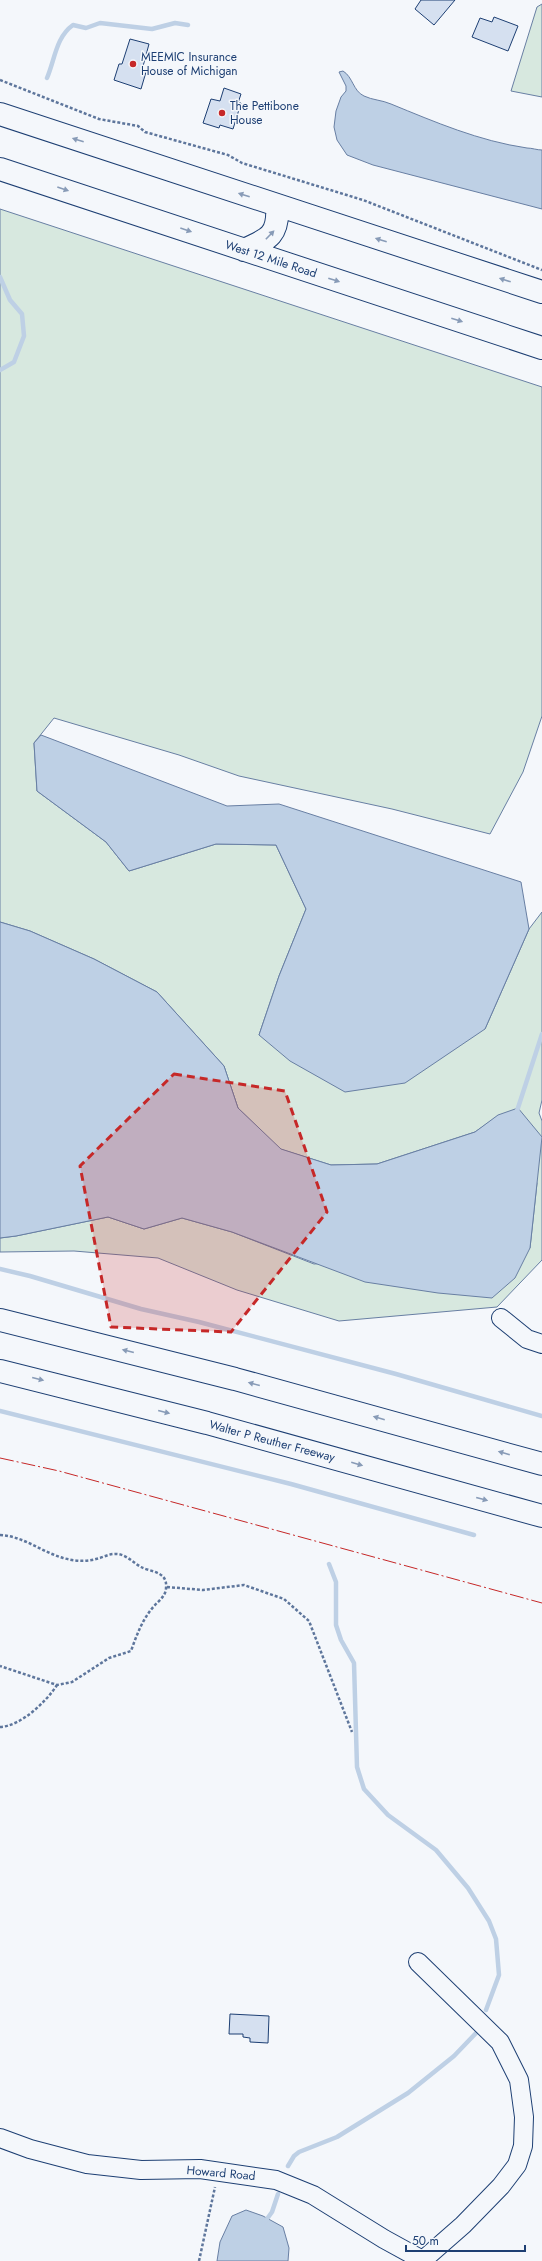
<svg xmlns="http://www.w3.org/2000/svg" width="542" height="2261" viewBox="0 0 542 2261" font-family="Jost,sans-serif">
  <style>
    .green { fill: #d7e8df; stroke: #687fa3 }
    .water { fill: #bed0e5; stroke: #687fa3 }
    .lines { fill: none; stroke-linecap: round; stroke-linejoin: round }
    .stream { stroke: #bed0e5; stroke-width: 4.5 }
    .building { fill: #d5e0f0; stroke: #1d3f73 }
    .minor-casing { stroke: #1d3f73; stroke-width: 20 }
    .major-casing { stroke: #1d3f73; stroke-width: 24 }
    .highway-casing { stroke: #1d3f73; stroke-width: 24 }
    .path { stroke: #5e769c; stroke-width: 2.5; stroke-dasharray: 3 2; stroke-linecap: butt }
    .minor { stroke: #f4f7fb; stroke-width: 18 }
    .major { stroke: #f4f7fb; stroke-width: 22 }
    .highway { stroke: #f4f7fb; stroke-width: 22 }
    .power { stroke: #c62828; stroke-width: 1; stroke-dasharray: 14 3 2 3; stroke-linecap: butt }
    .oneway { fill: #889bb7 }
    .marked { fill: #c62828; fill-opacity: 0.2; stroke: #c62828; stroke-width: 3; stroke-dasharray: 8 5; stroke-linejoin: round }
    .poi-dot { fill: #c62828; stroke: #f4f7fb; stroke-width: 1.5 }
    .labels { text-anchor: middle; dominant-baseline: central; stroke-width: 3; stroke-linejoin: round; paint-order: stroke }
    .poi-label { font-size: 12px; fill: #1d3f73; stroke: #f4f7fb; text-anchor: start }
    .street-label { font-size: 12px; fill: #1d3f73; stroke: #f4f7fb }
  </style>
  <rect width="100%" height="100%" fill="#f4f7fb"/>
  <path class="green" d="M542 4V97L511 91 537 7Z
    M0 209 542 387V716L523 772 490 834 392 809 239 776 179 755 54 718 34 743 37 791 106 842 129 871 216 844 276 845 306 909 279 976 259 1035 485 1029 529 929 542 912V1100L539 1113 542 1121V1260L497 1307 339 1321 237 1290 158 1258 74 1251 0 1252V1238L16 1236 108 1217 144 1229 182 1218 232 1232 314 1264 530 1248 537 1183 498 1116 475 1132 377 1164 331 1165 280 1149 238 1108 224 1066 157 992 94 959 30 931 0 922Z"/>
  <path class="water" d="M343 71C353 77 353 91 364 96 372 100 382 100 391 104 435 122 479 141 527 148 532 148 537 150 542 150V209L373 165 347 155 337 140 334 127 336 111 341 97 346 91V86L339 72Z
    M41 735 227 806 279 804 521 882 529 929 485 1029 405 1083 345 1092 290 1061 259 1035 279 976 306 909 276 845 216 844 129 871 106 842 37 791 34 743Z
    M0 922 30 931 94 959 157 992 224 1066 238 1108 281 1149 331 1165 377 1164 475 1132 498 1115 518 1108 542 1137 530 1248 515 1278 492 1298 438 1293 365 1282 232 1232 182 1218 144 1229 108 1217 16 1236 0 1238Z
    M246 2210 263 2216 283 2227 289 2248 288 2261H217L220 2242 232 2216Z"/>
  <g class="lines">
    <path class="stream" d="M47 78C55 59 56 37 73 25L86 28 100 23 152 29 175 23 188 25
      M0 277 10 300 22 314 24 336 14 362 0 370
      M516 1114 542 1034
      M0 1269 30 1276 141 1309 199 1322 396 1374 542 1416
      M0 1411 291 1484 474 1535
      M329 1564 336 1582V1625L341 1640 354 1663 357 1767 364 1789 388 1815 436 1850 468 1888 489 1921 496 1939 499 1975 486 2010
      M288 2166 294 2156 299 2152 337 2137 408 2093 454 2056 478 2031
      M264 2223 272 2212 278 2194"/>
  </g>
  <path class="building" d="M421 0H455L434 25 415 9Z
    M494 17 518 26 508 51 472 37 480 18 492 22Z
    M130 39 149 44 142 70 146 72 141 89 114 80 119 64H122Z
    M224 88 241 94 238 103H241L233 129 220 125 219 128 203 123 211 99 220 101Z
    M230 2014 269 2016 268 2043 250 2042V2038L243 2037V2034H229Z"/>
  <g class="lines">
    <defs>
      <path id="minor" d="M501 1318 527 1339 542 1344
        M418 1962 500 2042 519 2080 524 2117 523 2146 517 2165 501 2186 463 2225 423 2260
        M0 2138 30 2149 87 2164 141 2170 200 2169 276 2180 313 2195 384 2239 424 2261"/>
      <path id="major" d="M0 114 542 292
        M0 169 542 348
        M244 250C269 239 279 235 277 206"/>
      <path id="highway" d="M0 1320 235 1379 542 1464
        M0 1371 207 1423 542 1516"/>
    </defs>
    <use href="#minor" class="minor-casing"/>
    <use href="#major" class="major-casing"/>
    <use href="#highway" class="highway-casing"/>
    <path class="path" d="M0 80 99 119 138 126 145 132 228 155 242 163 363 200 542 270
      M0 1535C23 1536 42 1552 63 1558 74 1561 85 1562 96 1559 102 1558 108 1554 114 1554 125 1553 132 1562 141 1567 150 1572 168 1571 166 1588 166 1595 160 1600 155 1605 143 1618 137 1634 131 1651L109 1658 72 1682 57 1685 0 1666
      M167 1587 203 1590 244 1585 284 1599 309 1621 352 1732
      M0 1727C21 1726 46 1702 57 1685
      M199 2261 215 2187"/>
    <use href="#minor" class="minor"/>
    <use href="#major" class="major"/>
    <use href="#highway" class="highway"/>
    <path class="power" d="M0 1458 59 1471 542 1603"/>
  </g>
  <defs><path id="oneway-solid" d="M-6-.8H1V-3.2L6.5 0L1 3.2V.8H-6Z"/></defs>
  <g class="oneway">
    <use href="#oneway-solid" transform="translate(78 140) rotate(-162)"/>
    <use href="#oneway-solid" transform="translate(63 189) rotate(19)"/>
    <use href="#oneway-solid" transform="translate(244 195) rotate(-162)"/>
    <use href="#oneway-solid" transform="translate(186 230) rotate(19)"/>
    <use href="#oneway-solid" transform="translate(270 235) rotate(-46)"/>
    <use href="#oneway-solid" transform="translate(381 240) rotate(-162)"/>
    <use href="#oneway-solid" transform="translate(334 280) rotate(18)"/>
    <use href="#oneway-solid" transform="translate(505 280) rotate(-162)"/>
    <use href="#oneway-solid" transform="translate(457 320) rotate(18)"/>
    <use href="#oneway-solid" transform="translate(128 1351) rotate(-166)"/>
    <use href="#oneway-solid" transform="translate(38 1379) rotate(14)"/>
    <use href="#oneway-solid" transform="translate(254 1384) rotate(-165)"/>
    <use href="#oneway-solid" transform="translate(164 1412) rotate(14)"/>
    <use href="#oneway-solid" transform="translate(379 1418) rotate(-164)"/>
    <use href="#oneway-solid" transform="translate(504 1453) rotate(-164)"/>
    <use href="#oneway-solid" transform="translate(357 1464) rotate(16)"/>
    <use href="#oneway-solid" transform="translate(482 1499) rotate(15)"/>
  </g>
  <path class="marked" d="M174 1074 285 1091 327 1212 231 1332 111 1327 80 1166Z"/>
  <g class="poi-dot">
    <circle cx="133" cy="64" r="4"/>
    <circle cx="222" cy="113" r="4"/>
  </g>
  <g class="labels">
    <g class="poi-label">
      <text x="141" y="57">MEEMIC Insurance<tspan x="141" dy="14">House of Michigan</tspan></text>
      <text x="230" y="106">The Pettibone<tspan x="230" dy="14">House</tspan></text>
    </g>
    <g class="street-label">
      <text transform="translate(271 259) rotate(18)">West 12 Mile Road</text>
      <text transform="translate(272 1441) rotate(15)">Walter P Reuther Freeway</text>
      <text transform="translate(221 2173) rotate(5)">Howard Road</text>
    </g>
  </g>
  <path d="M406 2245v6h119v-6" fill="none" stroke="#1d3f73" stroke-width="2"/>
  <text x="412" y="2245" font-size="12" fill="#1d3f73" stroke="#f4f7fb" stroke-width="3" paint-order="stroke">50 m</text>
</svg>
